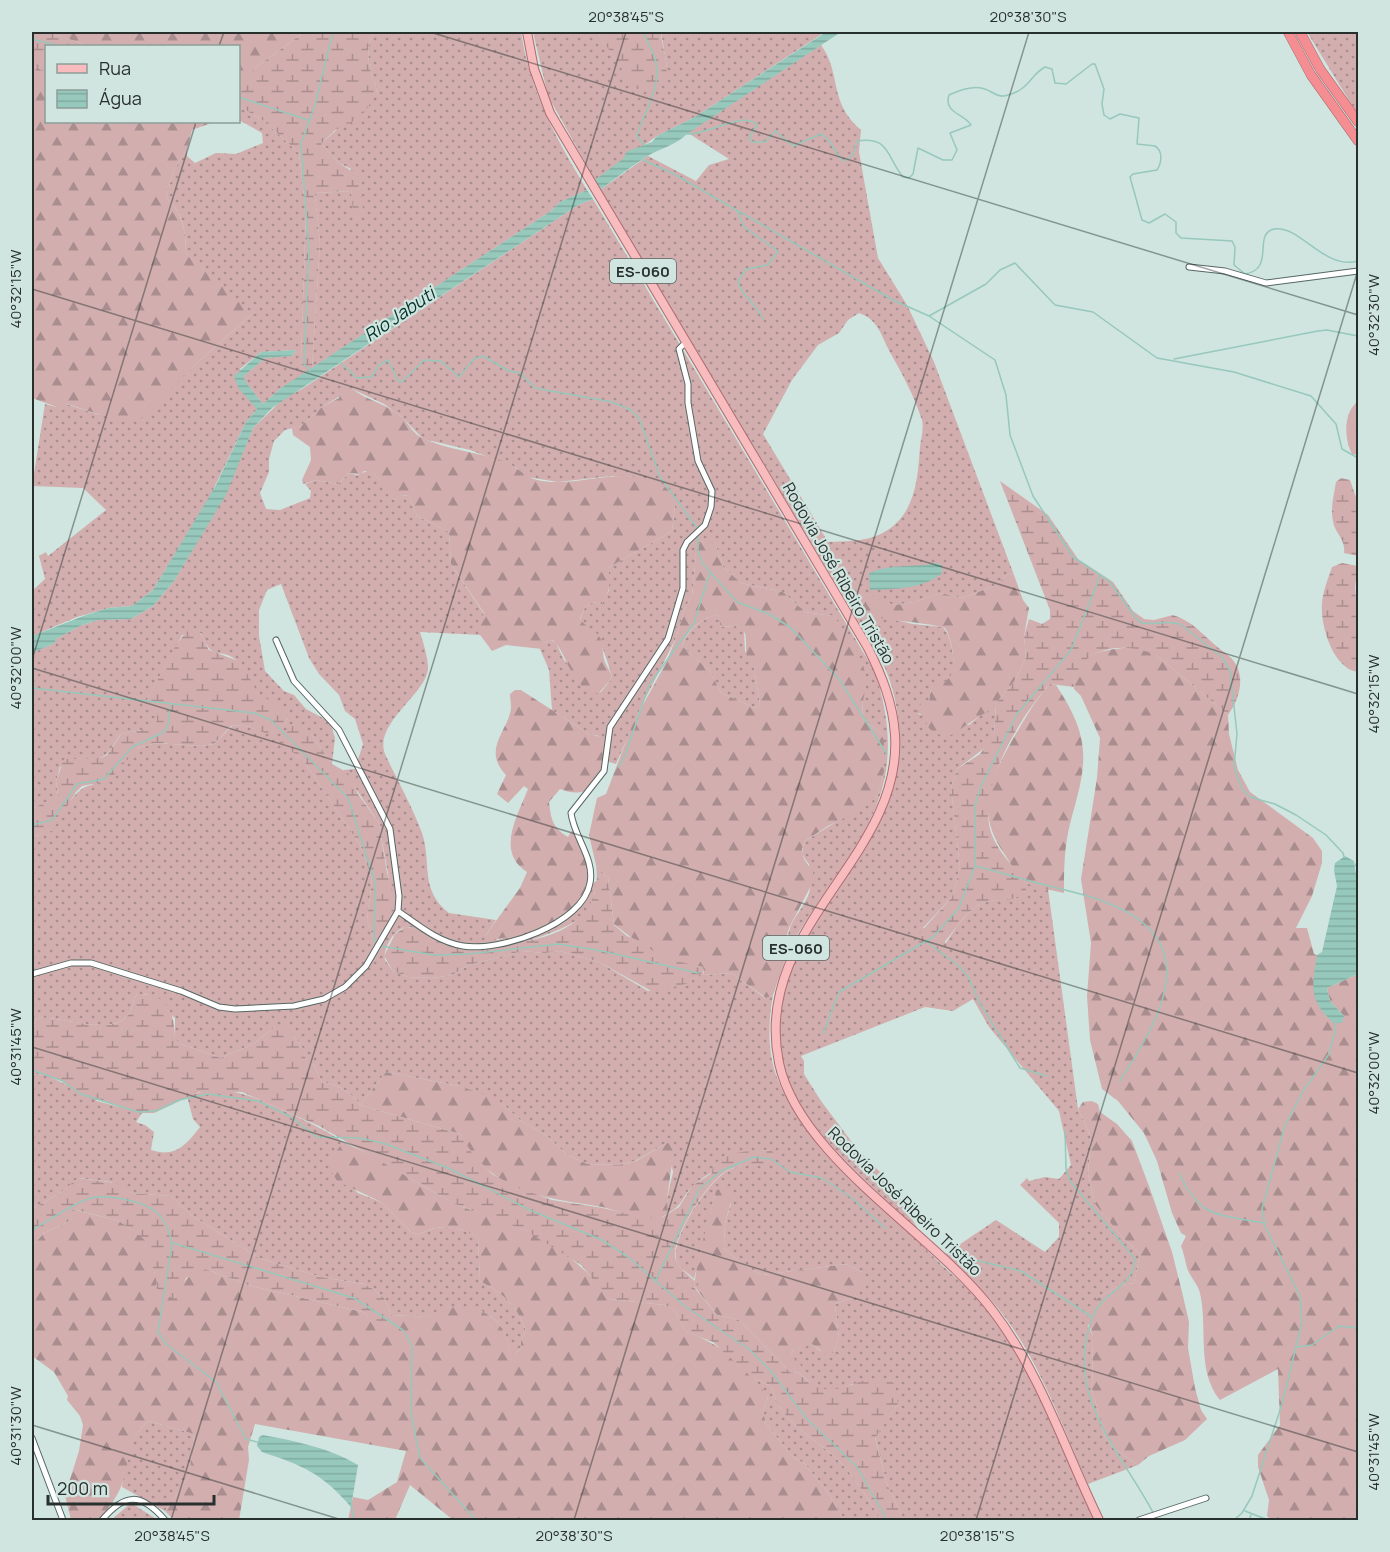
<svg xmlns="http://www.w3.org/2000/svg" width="1390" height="1552" viewBox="0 0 1390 1552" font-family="Manrope,sans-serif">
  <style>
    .grass { fill: url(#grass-dots); fill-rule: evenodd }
    .forest { fill: url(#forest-firs); fill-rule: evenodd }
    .wetland { fill: url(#wetland-marsh) }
    .water { fill: url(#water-rules) }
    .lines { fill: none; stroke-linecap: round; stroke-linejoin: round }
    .stream { stroke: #96c8bb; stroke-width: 1.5 }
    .street-casing { stroke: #556763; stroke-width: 7 }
    .primary-casing { stroke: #ad6d70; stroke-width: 10 }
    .highway-casing { stroke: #ad6d70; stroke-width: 10 }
    .street { stroke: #fff; stroke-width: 5 }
    .primary { stroke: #f8bbbe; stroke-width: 8 }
    .highway { stroke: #f48e93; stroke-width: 9 }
    .ticks { fill: none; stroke: #28302e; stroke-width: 1.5; stroke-opacity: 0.45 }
    .labels { text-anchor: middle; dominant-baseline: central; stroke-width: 4.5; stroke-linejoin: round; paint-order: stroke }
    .shield { fill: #d0e5df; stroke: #5a6663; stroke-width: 1.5 }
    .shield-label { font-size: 15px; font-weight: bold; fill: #28302e }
    .street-label { font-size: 16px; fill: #28302e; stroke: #d0e5df }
    .water-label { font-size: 18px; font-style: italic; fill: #03332b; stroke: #d0e5df }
    .neatline { fill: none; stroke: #28302e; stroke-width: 2 }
    .ticks-label { font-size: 15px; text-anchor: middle; fill: #28302e }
  </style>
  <defs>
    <pattern id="grass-dots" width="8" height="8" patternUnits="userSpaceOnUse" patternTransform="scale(1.5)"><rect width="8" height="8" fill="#d2aeaf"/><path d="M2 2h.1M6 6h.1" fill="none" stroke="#aa8e8f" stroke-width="1.8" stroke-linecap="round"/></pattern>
    <pattern id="forest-firs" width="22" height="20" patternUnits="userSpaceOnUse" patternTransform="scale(1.5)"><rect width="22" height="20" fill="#d2aeaf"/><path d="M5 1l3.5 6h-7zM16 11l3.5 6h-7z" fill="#aa8e8f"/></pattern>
    <pattern id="wetland-marsh" width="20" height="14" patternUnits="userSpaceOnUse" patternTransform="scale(1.5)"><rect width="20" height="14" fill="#d2aeaf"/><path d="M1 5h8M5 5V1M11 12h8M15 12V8" fill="none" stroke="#aa8e8f"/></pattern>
    <pattern id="water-rules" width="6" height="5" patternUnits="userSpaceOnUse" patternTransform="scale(1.5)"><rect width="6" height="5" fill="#96c8bb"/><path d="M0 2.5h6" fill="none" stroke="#81aca1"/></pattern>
  </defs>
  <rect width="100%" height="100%" fill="#d0e5df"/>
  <path class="grass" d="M374 32H521C530 92 556 138 587 190L560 202 551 211 312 368 320 243 315 193 351 191 356 219 351 169 339 163 321 144 378 92C370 71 363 52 374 32Z
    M533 32H597L620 66 667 67 661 32H825L695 117 657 136 595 180 548 96Z
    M1307 32H1358V115Z
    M821 45C842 74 828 102 861 130L859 152 878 258 907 305 934 362 1014 575 1009 573 994 586 962 598 941 593 915 602 894 605 876 600 869 594 859 612 913 624 942 627C952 633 958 670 949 680 945 684 937 686 931 688L929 702 918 714 969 725 996 703 994 735 990 744 957 769 951 788 960 868 952 897 923 928 946 943C955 929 966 911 981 904 998 896 1007 905 1026 891V883L1048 889 1078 1109 1091 1137 1088 1174 1095 1204 1123 1238 1140 1254 1134 1283 1121 1285 1098 1298 1088 1326 1093 1336 1092 1389 1105 1437 1113 1448 1138 1465 1088 1484C1060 1422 1037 1352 991 1300 977 1284 960 1270 944 1255L996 1220 1045 1252 1059 1237V1223L1020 1185 1027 1178 1029 1181 1045 1177 1059 1179 1071 1165 1059 1111 989 1027 973 999 953 1011 925 1007 801 1056 804 1061V1074L821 1101 857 1149 891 1183 919 1231C875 1188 809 1135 786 1078 780 1062 778 1041 779 1024 785 912 909 845 899 727 897 702 891 677 878 654L600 190 648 156 696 181 709 165 729 159 688 133ZM859 313C879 320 881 336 891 354 903 375 914 396 922 420 924 429 921 438 920 447 918 478 915 514 886 531 869 542 847 541 828 542L763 434 792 380 818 345 839 333 848 320Z
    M239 106 265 122 299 153 306 213 301 360 304 374 281 388 263 404 245 381 244 376 265 358 292 356 296 350 261 352 240 369 257 409 246 422 210 496 153 590 132 606 108 608 77 617 32 636V591L45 579 39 556 46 552 48 556 106 510 83 488 32 486 45 404 64 409 66 404 100 415 189 370 251 315 186 253C186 229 183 214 166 197L174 170 187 150V156L195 163 216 153 236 154 263 143 262 133 239 120Z
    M593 199 875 672C917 802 848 846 789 949 783 925 802 913 809 893 812 885 809 873 809 864 802 857 801 851 805 841L877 797 884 772V736L863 719C860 702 868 683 863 668L834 616 805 612 783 592 741 583 723 567 716 546 704 540 700 542 696 553 692 597 685 607 676 638 641 707 616 764 606 761 599 736 589 734 552 710 549 670 540 649 544 643 551 640 556 643 564 660 597 693 601 692 612 678C611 671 600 637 594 633 589 628 584 626 580 620L585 607 593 602 602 604 609 590 608 568 672 531 675 506 636 477 612 476 558 482 527 477 517 468 470 450 423 439 401 416 384 404 352 389 322 407 301 426 285 430 274 441 269 459V472L260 493 266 509 280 510 310 498 311 491 305 484 316 480 338 484 349 473 357 475 368 471C383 478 383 490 394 500L401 495 409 496 417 516 449 532 451 564 484 614 482 635 420 632C423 643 428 656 428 668 427 694 373 723 385 754 397 780 412 806 422 833 432 862 419 890 449 913L496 920 485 936 498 940 514 934 598 880C595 890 592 907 585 914 571 930 499 952 478 951 459 950 439 940 421 933 418 931 413 927 409 927 396 925 382 949 385 960L393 971 408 977 432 978 452 975 469 965 522 951 545 953 560 951 599 962 648 991 688 983 703 972 704 975 731 973 765 998 773 995C768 1022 767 1054 778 1080 795 1122 827 1152 859 1183 886 1211 915 1238 943 1266 957 1279 974 1292 986 1307 1035 1370 1064 1448 1096 1520H904L887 1484 875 1437 898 1404 852 1384 837 1392 816 1388 798 1372 791 1355 795 1347 800 1349 807 1343 812 1344 820 1351 834 1352 839 1339 835 1304 855 1297 862 1272 846 1264 762 1275 743 1265 724 1248 725 1223 731 1204 716 1191 694 1279C688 1272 678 1269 676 1259 672 1237 709 1179 729 1170 740 1165 752 1163 765 1165L771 1150H764C741 1160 712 1168 693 1186 682 1196 684 1205 668 1213L667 1198 673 1172 667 1143 635 1161 618 1165 587 1164 566 1154 546 1135 522 1122 504 1105 459 1086 386 1072 360 1105C352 1092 337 1084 322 1082L314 1065 306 1062C302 1041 294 1034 275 1027L253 1044 221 1058 181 1044 175 1039V1018L146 994H138L134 998C129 1046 68 1015 37 1018L32 1028V837C63 831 67 788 92 785L138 748 156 743 201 746 214 744 232 726 243 725 274 735 288 719C279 707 266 702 256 691 247 682 246 668 236 660 219 646 213 664 201 633L182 635 147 700 157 718 156 724 142 730 121 734C115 740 111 752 104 756 87 765 81 751 60 767L56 781 58 797 32 809V653L55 643 56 639 82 625 98 620 131 619 153 606 174 581 225 495 253 428 284 398 302 389 578 205ZM281 584 309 658 319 674 339 695 345 711 355 719 363 744 355 769 343 770 379 823 391 891 397 902 377 941 374 940 367 920 372 879 360 845 303 760 280 742 311 734 332 764 335 738 330 722 306 709 294 695 284 691 265 671 259 636V610L267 590Z
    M717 614 721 627 736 626 744 631 745 651 754 667 760 705 755 708 721 693 710 671 682 646C688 629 700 620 717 614Z
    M32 1074 47 1075 97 1101 142 1113 136 1122 145 1125 154 1132 151 1150C175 1158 186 1145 200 1127L193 1119 187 1096C228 1082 253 1097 289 1113 308 1122 326 1130 343 1142L328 1164 358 1193 381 1202 411 1232 419 1235C438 1223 461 1226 478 1238L480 1281C506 1296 515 1303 526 1331L521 1340V1348L516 1353 510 1352C507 1326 488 1305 460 1309 448 1310 435 1316 424 1316 413 1317 401 1315 391 1315L384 1298 373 1289 364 1284 321 1277 259 1258 191 1215 171 1196 131 1193 111 1182 79 1178 60 1193 32 1209Z
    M750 1376 772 1387C778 1423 819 1439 842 1464 858 1481 869 1502 882 1520H844L827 1491 805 1464 793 1457 766 1424 763 1411 768 1398Z
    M149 1421 194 1434 189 1477 165 1511 122 1487C125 1466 130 1433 149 1421Z
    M131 1503 158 1520H111Z"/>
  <path class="forest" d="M48 32H304L255 68 239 87 238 46H89Z
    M32 65 46 72V122H214L192 130 187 150 174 170 166 197C183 214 186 230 186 253L252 314 189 370 145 416C123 427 89 410 67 404L65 410 32 398Z
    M352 389C368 401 388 404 403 418 409 425 414 434 422 438 448 450 478 452 506 462 518 467 525 477 537 480 580 490 633 458 671 492L675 506 672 531 608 568C611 583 610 591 602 604L593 602 585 607 580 619C585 627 594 629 598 635 604 642 602 651 604 659 606 667 611 671 612 678L598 694C593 691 585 689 581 685 569 674 563 647 552 640L544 643 542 649 506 645 492 651 475 628 484 613 451 564 449 532 417 516 409 496 401 495 394 500C380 491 384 474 364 471L361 474 349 473 338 484 316 480 303 484 302 480 311 460 310 447 293 435 292 428 301 426 322 407 339 398 341 391Z
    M1358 401V455L1352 454C1344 438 1343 413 1358 401Z
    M707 538 716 546 723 567 741 583 783 592 805 612 834 616C845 634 866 659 866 681 866 695 860 703 863 719L884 736V772L877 797 861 810 828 826 805 841 802 849 804 859 813 872V882L789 928 786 938 789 949 773 995 766 998 731 973 704 975 703 967C691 965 677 963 665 959 655 955 623 932 614 924L608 877 601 873V868L596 865 589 835 597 798 606 794 633 723 666 663 676 638 685 607 692 597 696 552 700 542ZM717 614 721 627 736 626 745 633C748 645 742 659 754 667L760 705 755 708 721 693 710 671 682 646C687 629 700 620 717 614Z
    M1009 573 1014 575 1023 600 1029 608 1024 636 1026 658 1014 682 991 709 948 737C935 734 927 731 925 717L916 711 921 704 929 702 931 688 950 678C956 664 953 641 945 628 917 620 887 623 859 612L855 603 864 592 894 605 915 602 941 593 962 598 994 586Z
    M1135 647 1151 652 1160 658 1228 715 1229 734 1238 770 1250 792 1313 838 1322 851V863L1312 896 1296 928H1307L1314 954 1317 955V1000L1327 1017 1344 1016 1330 1001 1327 988 1358 974V1520H1271L1267 1516 1269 1500 1258 1467V1455L1280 1425 1278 1369 1220 1400C1196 1371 1208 1328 1200 1293 1198 1284 1190 1277 1187 1268 1185 1260 1184 1253 1181 1246L1186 1236 1181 1233 1172 1213 1157 1161 1144 1133 1118 1101 1102 1089 1090 1040 1087 996 1091 943 1081 879 1097 778 1100 738 1081 696 1074 689C1074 650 1105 650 1135 647Z
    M1050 684 1056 685C1069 705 1082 727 1083 752 1085 779 1073 808 1068 833 1064 853 1064 873 1064 893 1052 890 1039 888 1028 884 1019 880 1011 864 1005 855 974 811 990 780 1014 737 1025 719 1035 700 1050 684Z
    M515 690H521L589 734 605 738C613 754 601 783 584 791 577 794 567 792 560 789L549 802C551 820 553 828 568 837L574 827C579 839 589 854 589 867 590 876 589 891 583 899 568 923 513 939 486 940L485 936 520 888 527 872C495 852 518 815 528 789L524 786 508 803 497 794 506 775C481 749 509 730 511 708 511 704 510 698 510 694Z
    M386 1072 459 1086 483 1094 504 1105 522 1122 546 1135 566 1154 587 1164 618 1165 636 1161 667 1143 675 1144 667 1198 668 1213C653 1228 620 1211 602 1207 564 1200 524 1198 492 1173 479 1163 467 1149 460 1134L360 1105Z
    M1092 1101 1098 1104 1100 1112 1117 1124 1132 1141 1149 1186 1172 1252 1183 1296 1189 1322 1188 1348 1195 1388 1201 1410 1207 1419 1185 1440 1149 1456 1138 1465 1113 1448 1105 1437 1092 1389 1093 1336 1087 1320 1091 1306 1098 1298 1121 1285 1134 1283 1140 1254 1123 1238 1095 1204 1088 1174 1091 1137 1078 1109 1083 1102Z
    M343 1142C382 1158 415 1183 452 1202 466 1210 484 1213 499 1219 544 1236 582 1260 609 1299L664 1305 674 1309 686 1332C720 1343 750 1367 768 1398L763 1411 766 1424 793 1457 805 1464 827 1491 844 1520H453L410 1485 395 1520H348L353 1497 368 1500 397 1482 406 1451 255 1424 248 1447 249 1460 239 1520H174L165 1511 189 1477 194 1434 149 1421C126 1436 130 1469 120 1489 115 1500 107 1510 99 1520H71L65 1495 79 1451 83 1425 80 1416 67 1400 68 1396 54 1372 32 1356V1246L44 1233 70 1221 71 1209 119 1221 146 1240 157 1282 156 1288 182 1284 192 1273 206 1269 248 1285 363 1312 382 1333 391 1315C401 1315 413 1317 424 1316 431 1316 438 1311 446 1309 478 1301 506 1319 510 1351L516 1353 521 1348V1340L526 1331C515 1303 506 1296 480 1281L478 1238C461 1226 437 1223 419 1235L411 1232 381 1202 337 1181 327 1164Z
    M723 1186 733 1191V1195L725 1223 724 1248 743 1265 762 1275 846 1264 862 1272 863 1281 855 1297 835 1304 839 1339 834 1352 826 1355 812 1344 800 1349 795 1347 791 1355 801 1365 799 1372 791 1373 739 1320 717 1315 694 1286 698 1259 716 1191Z"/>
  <path class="wetland" d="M32 32H48L89 46H46V72L32 65Z
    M304 32H374C363 52 370 71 378 92L361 117 334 131 321 144 339 163 358 175 361 182 363 211 359 222 353 210 351 191 315 193 320 243 312 368 304 374 301 360 306 213 299 153 265 122 239 106 238 87 255 68Z
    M597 32H661C662 55 676 72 656 89H635Z
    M1341 478 1350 480 1358 503V556L1344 553C1346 539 1335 534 1333 521 1330 509 1334 495 1336 482Z
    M1000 481 1048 515 1078 559 1113 582 1133 611 1144 619 1154 620 1173 615C1192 621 1200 632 1214 644 1220 650 1227 653 1232 659 1247 676 1239 700 1228 715L1160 658C1132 639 1074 645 1074 687L1050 684C1020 716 979 785 990 829 995 849 1014 867 1026 883V891C1010 906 998 896 981 904 960 914 952 939 934 952L924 948 918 941 919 934 952 897 960 868 951 788 957 769 980 754 994 735 996 703 1014 682 1026 658 1024 636 1029 619 1042 624 1050 619V610Z
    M1342 563 1358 566 1355 587 1358 618V672C1333 669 1320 625 1322 603 1323 591 1328 579 1332 567Z
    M189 628C203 629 203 640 209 650L241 662 257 692 280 708 288 719 274 736 243 725 231 726 214 744 201 746 156 743 138 748 112 777 103 782 82 786 76 792 52 831 32 837V809L58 796 56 781 64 759 101 758 107 755 121 734 142 730 156 723 157 718 146 710 147 700 176 645Z
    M294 724 311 734 332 764 348 773 358 794 379 823 387 873 398 908 377 941 374 940 367 920 372 879 360 845 303 760 279 742Z
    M596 865 601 867V873L608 877 614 925 627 936 640 941 663 958 703 967V972L689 983 653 992 599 962 560 951 545 953 522 951 469 965 452 975 432 978 408 977 393 971 384 956 395 934 405 927C423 927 455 950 479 951 490 951 503 944 515 943 560 937 603 918 596 865Z
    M138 994C169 994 174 1013 175 1038L181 1044 221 1058 253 1044 275 1027H286L303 1048 306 1061 314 1065 322 1082C337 1084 352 1092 360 1105L460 1134 472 1153 492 1174 516 1187 552 1200 603 1208 644 1218 663 1217 679 1207 692 1186 712 1173 713 1165C732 1150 748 1151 771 1150L775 1155 774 1163C759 1168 743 1163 728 1170 708 1180 674 1234 675 1256 676 1268 692 1277 699 1285L694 1287 717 1315 739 1320 791 1373 798 1372C839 1415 856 1363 895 1384L898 1404 875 1438 887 1484 904 1520H882C869 1502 858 1481 842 1464 819 1439 778 1423 772 1387L750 1376 713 1342 686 1332 674 1309 664 1305 609 1299 581 1265 525 1230 455 1204 319 1126 242 1092H199L154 1113H142L101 1100 85 1099 61 1081 46 1075 32 1074V1028L37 1018C69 1015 129 1046 134 998Z
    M78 1178 116 1183 131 1193 171 1196 191 1215 259 1258 321 1277 364 1284 373 1289 384 1298 391 1315 382 1334 363 1312 248 1285 206 1269 186 1278 175 1300 156 1288 157 1282 145 1240 119 1221 72 1209 70 1221 44 1233 32 1246V1209L60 1193Z"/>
  <path class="water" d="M826 32H841L687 134C675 145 665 147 651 154 633 165 617 177 600 190L595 180 624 158 626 152 652 142 657 136 695 117Z
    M587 190 593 199 578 205 272 408 253 428 226 495 174 581 153 606 131 619 98 620 82 625 56 639 55 643 32 653V636L86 615 108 608 132 606 153 590 216 485 246 422 257 409 239 389 234 376 261 352 296 350 292 356 265 358 244 376 245 381 263 404 281 388 551 211 560 202Z
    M936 563 942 565V573C924 589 894 589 870 590L869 573C895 563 911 568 936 563Z
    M1345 856 1354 861 1358 888V974L1327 988 1330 1001 1344 1016 1342 1023H1334C1308 1001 1312 985 1317 955L1322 952 1337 886 1334 870 1335 863Z
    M263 1435C295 1441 330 1448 358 1465L351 1507C323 1474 302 1465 262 1452L257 1446 259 1437Z"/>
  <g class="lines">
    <path class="stream" d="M643 32C647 41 654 52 656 63 661 86 645 111 638 132L637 136 644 145
      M32 39 59 46
      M238 97 308 120
      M687 134C707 136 743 110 757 125L749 138 752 142H765L775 131 793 146 821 134C833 140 834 154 844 161L853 155 857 141C890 136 886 156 903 177L909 178 913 174 918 148 943 160H952L957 150 950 133 971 125C965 114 943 113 949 95 958 91 970 86 981 88 991 89 996 99 1008 95 1030 89 1030 75 1045 67L1052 69 1055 83 1066 84 1092 64H1095L1104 89 1102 104 1104 115 1110 119 1120 114 1139 118 1137 144 1155 146C1163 151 1162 162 1157 170L1133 174 1130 177 1142 220 1149 223 1165 214 1176 222V233L1181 238 1232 241 1235 247 1234 265 1245 274C1276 269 1252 234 1274 229 1299 224 1325 271 1358 261
      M643 160 674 174 893 300 929 316 995 360 1006 395 1010 435 1033 496 1073 557 1108 580 1139 622C1152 627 1166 619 1180 624L1221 656 1230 670 1237 734 1234 766 1242 789 1250 797 1275 804 1296 815 1326 835 1343 853 1344 857
      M737 211 744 227 778 251 768 265 746 269 738 281C739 293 757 304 763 319
      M929 316 986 284 1000 270 1015 263 1055 305 1093 312 1157 358 1234 372 1311 396 1336 424 1342 449 1358 458
      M1174 359 1318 331 1327 330 1358 336
      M340 362 357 378 372 377 379 365 388 360 398 381 402 382 424 360 441 361 459 377 474 359 483 356 509 371 520 373 535 388 612 402 631 410 639 418 660 477 697 528
      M310 371 304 364 309 251 301 144 315 105 333 32
      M698 536V550L702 563 737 602 769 614 790 627 839 679 886 753
      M32 688 254 713 271 720 348 798 375 882 374 939 377 944
      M619 767 626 753 649 685 694 623 710 572
      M32 825 52 820 77 784 104 779 132 747 162 733 168 726 170 706
      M975 866C995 871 1016 877 1037 883 1089 896 1176 911 1166 983 1161 1018 1138 1052 1120 1081
      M1355 866 1358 861
      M927 942 959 966 969 978 979 1002 1020 1068 1047 1076
      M381 946 434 955 469 954 558 944 602 951 698 973
      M823 1034 839 992 933 937 959 908 975 866V806L981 786 1017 714 1071 650 1100 576
      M32 1070 63 1081 81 1094 138 1112 156 1111 179 1100 208 1094 258 1101 291 1117 317 1137 359 1138 383 1143 448 1168 530 1210 602 1240 628 1257 686 1307 749 1349 769 1369 807 1419 857 1467 887 1520
      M1065 1131 1066 1169 1070 1181 1135 1259C1133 1288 1102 1292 1093 1316 1061 1397 1124 1454 1157 1520
      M1179 1173C1201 1220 1219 1214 1264 1223
      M32 1230C50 1220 69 1206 88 1199 104 1193 142 1201 155 1211 165 1218 169 1232 172 1243L158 1332 166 1344 216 1382 246 1439 257 1442
      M173 1243 354 1298 403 1330 412 1346 411 1414 420 1458 476 1520
      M958 1256 1021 1271 1092 1317
      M655 1282 699 1189 721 1171 754 1157 771 1159 790 1172 822 1178 852 1198 885 1228
      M1297 1347 1312 1345 1339 1326 1358 1328
      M351 1504 354 1520
      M1245 1511 1268 1520
      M1234 1520 1242 1513 1252 1496 1282 1404 1302 1322 1300 1296 1265 1226 1262 1209 1285 1125 1304 1090 1329 1054 1335 1031 1334 1022
      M1249 1520 1251 1515"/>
    <defs>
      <path id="street" d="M1189 267 1225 271 1266 283 1358 271
        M398 911C418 925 438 942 463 946 499 952 583 925 590 883 595 859 574 837 571 813L604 771 610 727 668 639 683 588V550L687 542 705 525 711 507 712 491 698 461 688 403V384L679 349 686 342
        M32 974 71 963H91L181 991 219 1007 235 1009 294 1006 324 999 345 987 366 966 398 911 399 896 390 829 339 730 294 681 276 640
        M32 1438 63 1520
        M102 1520C125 1493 140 1492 165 1520
        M1139 1520 1206 1498"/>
      <path id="primary" d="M527 32 534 69 550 113 868 648C882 676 893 703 895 735 903 858 751 927 779 1063 799 1158 935 1234 993 1311 1041 1374 1065 1450 1099 1520"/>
      <path id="highway" d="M1288 32 1311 75 1358 141
        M1300 32 1320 69 1358 122"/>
    </defs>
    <use href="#street" class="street-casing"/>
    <use href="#primary" class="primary-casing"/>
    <use href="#highway" class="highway-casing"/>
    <use href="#street" class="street"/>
    <use href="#primary" class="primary"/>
    <use href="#highway" class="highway"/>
  </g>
  <path class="ticks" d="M430 32 1358 315M219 46 224 32M32 289 1358 694M32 660 196 122M32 668 1358 1073M32 1047 1358 1452M32 1425 342 1520M171 1520 626 32M574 1520 1029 32M976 1520 1358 270"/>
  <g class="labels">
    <g class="shield">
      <rect x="610" y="259" width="66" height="24" rx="4.5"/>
      <rect x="763" y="936" width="66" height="24" rx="4.5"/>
    </g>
    <g class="shield-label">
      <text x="643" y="271">ES-060</text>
      <text x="796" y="948">ES-060</text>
    </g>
    <g class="street-label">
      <text transform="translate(839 573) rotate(60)">Rodovia José Ribeiro Tristão</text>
      <text transform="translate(905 1201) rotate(44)">Rodovia José Ribeiro Tristão</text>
    </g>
    <g class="water-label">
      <text transform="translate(399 314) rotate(-34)">Rio Jabuti</text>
    </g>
  </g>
  <rect width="1390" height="1552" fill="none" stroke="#d0e5df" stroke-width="66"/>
  <rect x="45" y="45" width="195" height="78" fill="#d0e5df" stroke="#8d9d98" stroke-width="1.5"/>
  <rect x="57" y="64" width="30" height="9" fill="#f8bbbe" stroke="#8d9d98" stroke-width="1.5"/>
  <text x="99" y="75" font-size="18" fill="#28302e">Rua</text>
  <rect x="57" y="90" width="30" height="18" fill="url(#water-rules)" stroke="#8d9d98" stroke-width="1.5"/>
  <text x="99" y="105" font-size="18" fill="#28302e">Água</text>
  <path d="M48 1495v9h166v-9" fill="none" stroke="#28302e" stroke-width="3"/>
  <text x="57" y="1495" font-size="18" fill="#28302e" stroke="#d0e5df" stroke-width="4.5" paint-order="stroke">200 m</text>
  <rect x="33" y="33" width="1324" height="1486" class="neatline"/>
  <g class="ticks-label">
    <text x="626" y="22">20°38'45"S</text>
    <text x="1028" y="22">20°38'30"S</text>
    <text transform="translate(16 289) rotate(-90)" y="5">40°32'15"W</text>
    <text transform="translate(1374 315) rotate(-90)" y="5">40°32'30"W</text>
    <text transform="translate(16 668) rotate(-90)" y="5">40°32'00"W</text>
    <text transform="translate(1374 694) rotate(-90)" y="5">40°32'15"W</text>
    <text transform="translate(16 1047) rotate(-90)" y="5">40°31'45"W</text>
    <text transform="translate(1374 1073) rotate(-90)" y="5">40°32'00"W</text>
    <text transform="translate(16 1426) rotate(-90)" y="5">40°31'30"W</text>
    <text transform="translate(1374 1452) rotate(-90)" y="5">40°31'45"W</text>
    <text x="172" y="1541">20°38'45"S</text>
    <text x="574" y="1541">20°38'30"S</text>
    <text x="977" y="1541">20°38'15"S</text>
  </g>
</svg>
